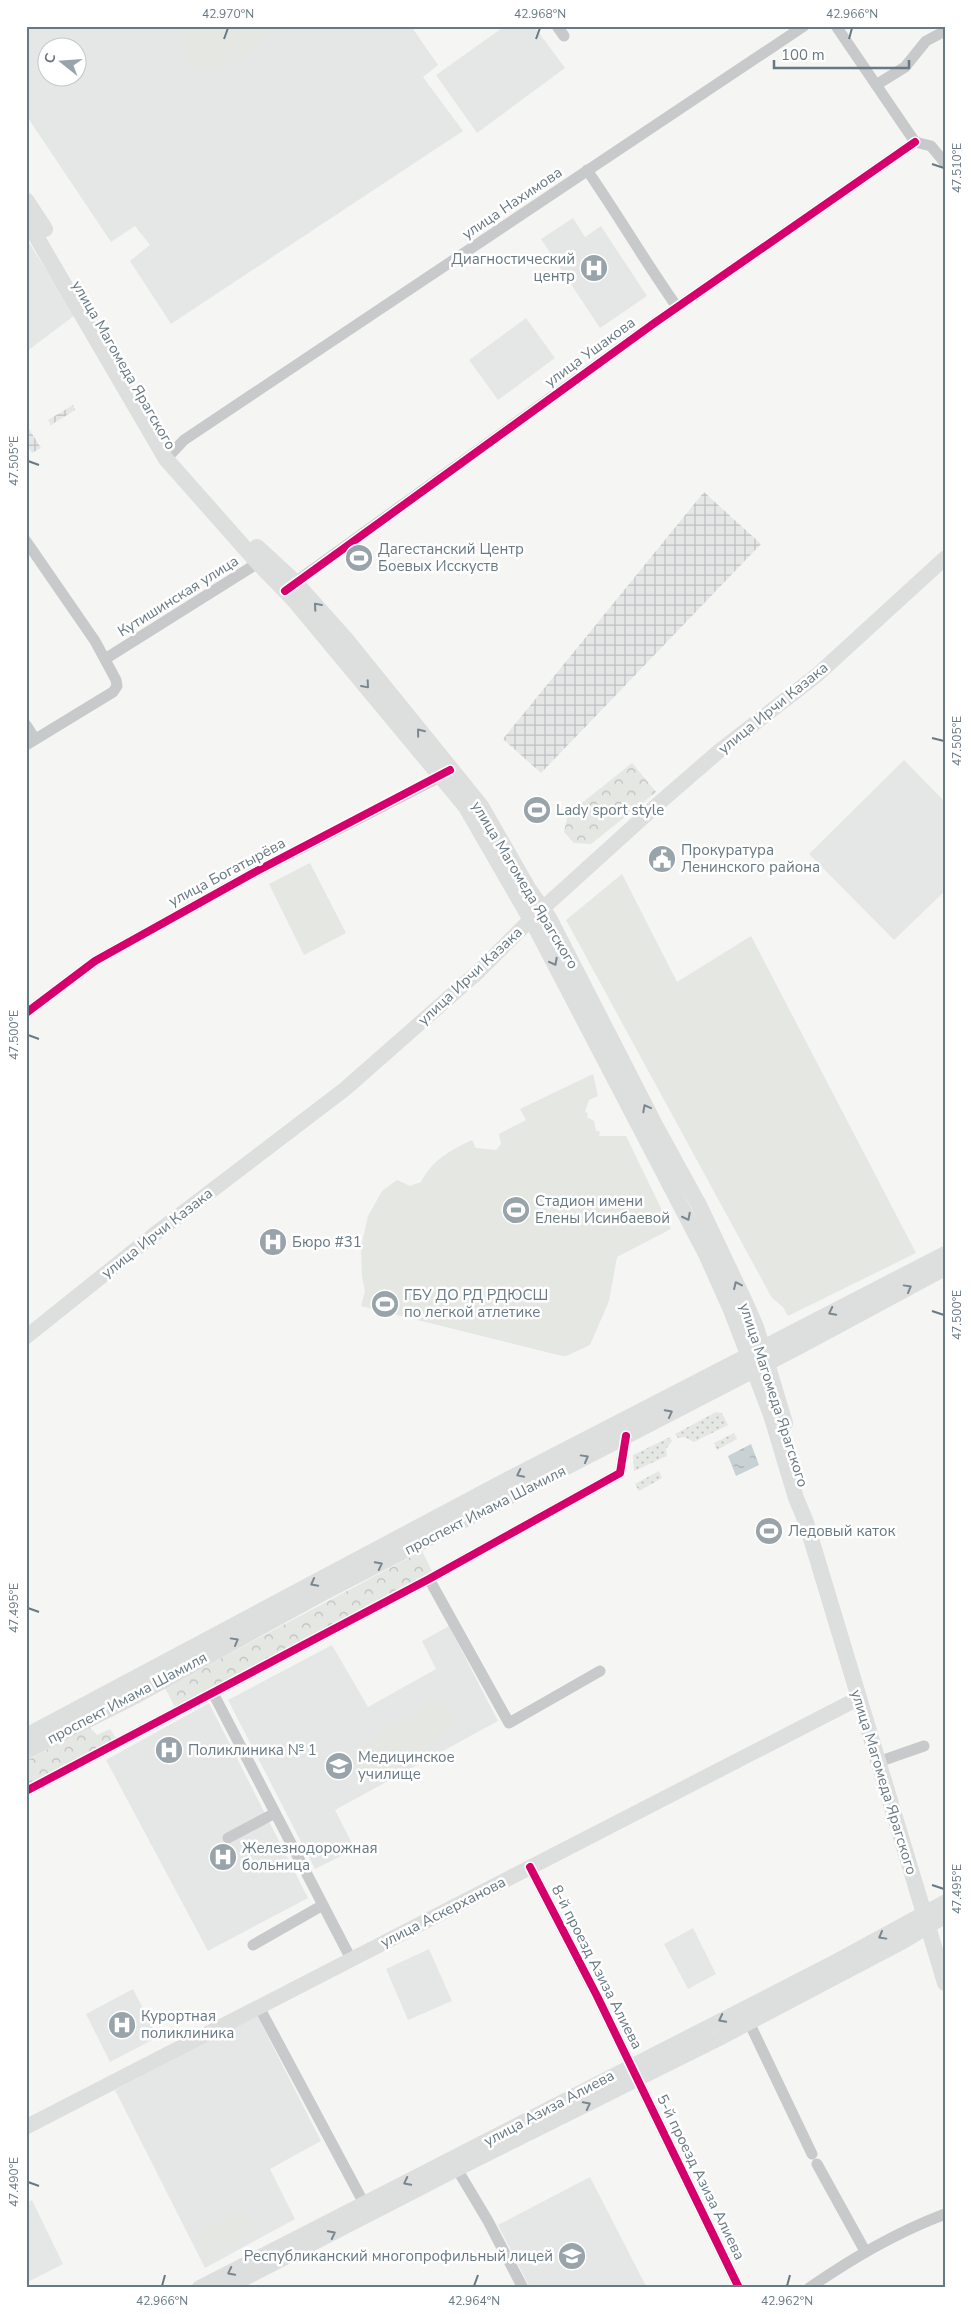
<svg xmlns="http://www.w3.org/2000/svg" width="971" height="2314" viewBox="0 0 971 2314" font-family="'Nunito Sans',sans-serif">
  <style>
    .built { fill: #e5e7e7; fill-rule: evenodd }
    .industrial { fill: url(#industrial-grid) }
    .grass { fill: url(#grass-dots) }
    .forest { fill: url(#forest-crowns) }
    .green { fill: #e4e7e2 }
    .water { fill: url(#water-ripples) }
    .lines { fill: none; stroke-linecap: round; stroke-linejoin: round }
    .street { stroke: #c8c9ca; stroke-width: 11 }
    .secondary { stroke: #dddede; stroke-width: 15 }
    .primary { stroke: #dddede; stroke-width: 16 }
    .cycleway-casing { stroke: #fff; stroke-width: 11 }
    .cycleway { stroke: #d6006c; stroke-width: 8 }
    .oneway { stroke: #798890 }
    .ticks { fill: none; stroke: #677982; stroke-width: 2 }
    .labels { text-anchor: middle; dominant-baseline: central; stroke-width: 5; stroke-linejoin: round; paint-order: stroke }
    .street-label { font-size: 15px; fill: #677982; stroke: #fff }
    .poi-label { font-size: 15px; fill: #677982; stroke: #fff; text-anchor: start }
    .neatline { fill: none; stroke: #677982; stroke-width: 2 }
    .ticks-label { font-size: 12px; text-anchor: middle; fill: #677982 }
  </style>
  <defs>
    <pattern id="industrial-grid" width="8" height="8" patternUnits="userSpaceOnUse" patternTransform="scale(1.25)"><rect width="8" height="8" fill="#e5e7e7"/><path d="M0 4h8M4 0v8" fill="none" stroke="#bdc0c1"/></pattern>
    <pattern id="grass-dots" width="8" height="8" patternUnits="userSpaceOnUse" patternTransform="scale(1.25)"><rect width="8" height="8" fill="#e4e7e2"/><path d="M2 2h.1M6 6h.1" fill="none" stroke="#bdc0bd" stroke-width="1.8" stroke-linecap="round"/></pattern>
    <pattern id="forest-crowns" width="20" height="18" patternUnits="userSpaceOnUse" patternTransform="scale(1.25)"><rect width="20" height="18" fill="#e4e7e2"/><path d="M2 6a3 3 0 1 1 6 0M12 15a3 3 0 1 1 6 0" fill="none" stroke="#bdc0bd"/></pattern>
    <pattern id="water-ripples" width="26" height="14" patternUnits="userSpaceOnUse" patternTransform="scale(1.25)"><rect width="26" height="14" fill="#c8d1d3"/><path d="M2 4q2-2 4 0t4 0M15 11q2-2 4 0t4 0" fill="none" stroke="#a6aeb1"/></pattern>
  </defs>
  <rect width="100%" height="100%" fill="#f5f5f4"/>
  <path class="built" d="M26 26H411L438 65 423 77 463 131 171 324 130 261 150 245 135 226 111 242 26 115ZM48 48H78V78H48Z
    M505 26H534L565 68 477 133 436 75Z
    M573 218 585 237 601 226 647 296 600 328 541 239Z
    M26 238 75 315 26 352Z
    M526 318 555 358 498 400 469 360Z
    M904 760 945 802V891L894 940 809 854Z
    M449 1626 498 1721 335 1810 355 1849 315 1869 228 1700 332 1645 368 1707 436 1669 422 1641Z
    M209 1703 308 1898 208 1951 106 1760Z
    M693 1928 716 1974 688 1989 664 1944Z
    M429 1949 452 2001 408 2020 386 1969Z
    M133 1989 158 2037 110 2062 86 2014Z
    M257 2015 321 2141 270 2169 295 2219 205 2268 115 2090Z
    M590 2177 647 2288H530L498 2225Z
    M32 2200 63 2264 26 2283V2203Z"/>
  <path class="industrial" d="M73 405 75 410 51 425 48 420Z
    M26 424 41 448 32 453 26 444Z
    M704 492 761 544 541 773 503 739Z"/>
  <path class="grass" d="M716 1412 722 1413 728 1425 694 1442 685 1437 678 1438 675 1434Z
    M734 1433 737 1439 717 1450 714 1443Z
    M670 1437 672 1441 666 1449 667 1456 634 1471 633 1455Z
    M659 1471 662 1478 639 1491 635 1484Z"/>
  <path class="forest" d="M632 763 656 792 591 844 574 843 564 832 568 814Z
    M422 1551 432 1571 175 1707 165 1688Z
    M89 1727 97 1735 110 1729 116 1738 26 1786V1761Z"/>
  <path class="green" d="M184 26H281C260 41 209 91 186 59 178 49 180 37 184 26Z
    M310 863 346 933 304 955 269 884Z
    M622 874 677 982 751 936 916 1253 788 1316 783 1307 772 1298 566 920Z
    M593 1074 598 1096 589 1100 585 1112 588 1113 587 1117 594 1121 596 1131 600 1132 599 1136H626L671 1229 617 1257 609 1301 590 1345 566 1356 558 1355 361 1306 365 1291 362 1277 361 1247 368 1216 382 1191 397 1180 410 1186 421 1182C433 1160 447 1152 472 1140L476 1148 496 1150 501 1144 499 1134 526 1120 520 1109Z
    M433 1698C453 1698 458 1713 453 1730L380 1779C357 1781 347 1765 360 1746Z
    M244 2207 258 2232 207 2259 193 2234Z"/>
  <path class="water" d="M751 1444 759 1465 736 1476 728 1456Z"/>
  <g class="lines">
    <path class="street" d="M557 26 564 36
      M836 26 915 142 931 146 945 163
      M876 85 905 67 926 41 945 31
      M587 170C618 215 646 263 677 307
      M166 459 184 440 804 26
      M26 541 95 641 116 680 117 686 113 692 26 745
      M290 586 653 324 915 142
      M105 659 258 563 262 557
      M26 725 35 739
      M26 1013 95 961 255 872 445 774
      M429 1579 509 1723 600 1671
      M213 1693 351 1959
      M878 1762 924 1746
      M26 1791 429 1579 620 1473 626 1436
      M228 1838 275 1813
      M530 1867 597 1996 739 2288
      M253 1945 323 1905
      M259 2007 367 2209
      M746 2016 812 2154
      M817 2164 865 2251
      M457 2169 488 2221 523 2288
      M809 2288C853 2258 895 2233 945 2214"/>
    <path class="secondary" d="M26 1337 156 1233 345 1089 478 972 531 919 658 804 718 752 817 675 945 558
      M26 2127 859 1698
      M199 2288 831 1964 945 1902
      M226 2288 457 2169 720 2038 904 1941 945 1916"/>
    <path class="primary" d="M26 200 45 229
      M26 219 166 459 258 563 293 599 466 807 538 932 706 1254 731 1310 771 1415 796 1498 806 1522 945 1983
      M257 547 295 582 345 638 481 806 528 888 549 918 654 1123 699 1205 745 1302 756 1327 785 1423
      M26 1736 505 1481 945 1254
      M26 1751 137 1695 319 1595 804 1344 945 1268"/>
    <defs>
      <path id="cycleway" d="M285 591 653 324 915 142
        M26 1013 95 961 255 872 450 770
        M26 1791 429 1579 620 1473 626 1436
        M530 1867 597 1996 739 2288"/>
    </defs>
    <use href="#cycleway" class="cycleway-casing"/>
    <use href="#cycleway" class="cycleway"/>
  </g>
  <defs><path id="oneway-chevron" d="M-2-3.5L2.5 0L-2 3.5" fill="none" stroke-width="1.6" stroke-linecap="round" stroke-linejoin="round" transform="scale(1.25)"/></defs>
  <g class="oneway">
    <use href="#oneway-chevron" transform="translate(317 606) rotate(-131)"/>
    <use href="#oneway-chevron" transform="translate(366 685) rotate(49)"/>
    <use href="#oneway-chevron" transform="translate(420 732) rotate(-129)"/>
    <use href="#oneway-chevron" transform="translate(554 962) rotate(62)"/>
    <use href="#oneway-chevron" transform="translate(646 1108) rotate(-118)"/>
    <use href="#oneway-chevron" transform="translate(687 1217) rotate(63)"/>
    <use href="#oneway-chevron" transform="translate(737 1285) rotate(-115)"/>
    <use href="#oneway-chevron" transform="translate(908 1288) rotate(-29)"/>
    <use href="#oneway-chevron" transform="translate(832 1312) rotate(153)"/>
    <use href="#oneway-chevron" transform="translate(669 1413) rotate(-28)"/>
    <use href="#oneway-chevron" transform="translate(585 1458) rotate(-29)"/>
    <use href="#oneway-chevron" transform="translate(520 1474) rotate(154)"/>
    <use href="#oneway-chevron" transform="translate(379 1565) rotate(-27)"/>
    <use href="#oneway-chevron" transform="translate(314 1583) rotate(152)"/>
    <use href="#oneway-chevron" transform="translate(235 1641) rotate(-29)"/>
    <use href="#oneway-chevron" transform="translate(882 1936) rotate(151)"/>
    <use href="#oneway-chevron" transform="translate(722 2019) rotate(153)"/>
    <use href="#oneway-chevron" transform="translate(587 2105) rotate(-27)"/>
    <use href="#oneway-chevron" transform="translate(407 2182) rotate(153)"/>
    <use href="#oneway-chevron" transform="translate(332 2234) rotate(-27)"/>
    <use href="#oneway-chevron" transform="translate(231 2272) rotate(153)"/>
  </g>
  <path class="ticks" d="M224 39 228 28M536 39 540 28M849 39 852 28M932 164 944 168M28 461 39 465M932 738 944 741M28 1035 39 1039M932 1311 944 1315M28 1608 39 1612M932 1885 944 1889M28 2182 39 2186M162 2286 165 2275M474 2286 478 2275M787 2286 790 2275"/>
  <defs>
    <symbol id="hospital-disc" viewBox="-11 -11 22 22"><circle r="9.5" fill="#99a4aa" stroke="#fff"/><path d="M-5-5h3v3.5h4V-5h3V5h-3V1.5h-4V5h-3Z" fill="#fff"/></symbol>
    <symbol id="stadium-disc" viewBox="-11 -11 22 22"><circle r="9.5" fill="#99a4aa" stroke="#fff"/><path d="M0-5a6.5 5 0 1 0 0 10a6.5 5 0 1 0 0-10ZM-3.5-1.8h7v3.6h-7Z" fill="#fff"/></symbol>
    <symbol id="civic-disc" viewBox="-11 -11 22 22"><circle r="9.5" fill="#99a4aa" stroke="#fff"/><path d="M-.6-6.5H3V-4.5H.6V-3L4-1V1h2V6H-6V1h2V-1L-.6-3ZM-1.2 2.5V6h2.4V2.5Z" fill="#fff"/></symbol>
    <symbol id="university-disc" viewBox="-11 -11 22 22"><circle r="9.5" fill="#99a4aa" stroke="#fff"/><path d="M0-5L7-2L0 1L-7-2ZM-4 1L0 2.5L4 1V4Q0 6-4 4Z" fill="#fff"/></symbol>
  </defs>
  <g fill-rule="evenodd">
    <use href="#hospital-disc" x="578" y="252" width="32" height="32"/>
    <use href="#stadium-disc" x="343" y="542" width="32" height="32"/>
    <use href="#stadium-disc" x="521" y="794" width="32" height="32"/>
    <use href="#civic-disc" x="646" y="843" width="32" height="32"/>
    <use href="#stadium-disc" x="500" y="1194" width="32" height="32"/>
    <use href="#hospital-disc" x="257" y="1226" width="32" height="32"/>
    <use href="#stadium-disc" x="369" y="1288" width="32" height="32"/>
    <use href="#stadium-disc" x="753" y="1515" width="32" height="32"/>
    <use href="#hospital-disc" x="153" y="1734" width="32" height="32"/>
    <use href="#university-disc" x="323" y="1750" width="32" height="32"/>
    <use href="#hospital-disc" x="207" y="1841" width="32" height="32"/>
    <use href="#hospital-disc" x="106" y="2009" width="32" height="32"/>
    <use href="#university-disc" x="556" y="2240" width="32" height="32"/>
  </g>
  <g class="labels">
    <g class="street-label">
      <text transform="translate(512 203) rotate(-34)">улица Нахимова</text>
      <text transform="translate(590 352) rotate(-36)">улица Ушакова</text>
      <text transform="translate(124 365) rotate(60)">улица Магомеда Ярагского</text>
      <text transform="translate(178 596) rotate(-32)">Кутишинская улица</text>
      <text transform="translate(773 708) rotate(-39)">улица Ирчи Казака</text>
      <text transform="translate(227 872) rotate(-28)">улица Богатырёва</text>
      <text transform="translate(525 885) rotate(59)">улица Магомеда Ярагского</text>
      <text transform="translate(470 976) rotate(-43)">улица Ирчи Казака</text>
      <text transform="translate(157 1233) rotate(-38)">улица Ирчи Казака</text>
      <text transform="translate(774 1395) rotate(72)">улица Магомеда Ярагского</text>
      <text transform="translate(485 1510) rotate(-27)">проспект Имама Шамиля</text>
      <text transform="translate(127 1698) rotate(-28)">проспект Имама Шамиля</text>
      <text transform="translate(884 1782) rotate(73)">улица Магомеда Ярагского</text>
      <text transform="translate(443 1912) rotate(-27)">улица Аскерханова</text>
      <text transform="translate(597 1967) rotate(63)">8-й проезд Азиза Алиева</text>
      <text transform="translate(549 2108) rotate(-28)">улица Азиза Алиева</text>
      <text transform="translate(701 2177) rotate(64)">5-й проезд Азиза Алиева</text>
    </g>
    <g class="poi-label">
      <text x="575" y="259" text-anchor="end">Диагностический<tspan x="575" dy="17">центр</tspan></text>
      <text x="378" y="549">Дагестанский Центр<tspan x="378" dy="17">Боевых Исскуств</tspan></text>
      <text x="556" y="810">Lady sport style</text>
      <text x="681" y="850">Прокуратура<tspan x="681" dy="17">Ленинского района</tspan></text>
      <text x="535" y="1201">Стадион имени<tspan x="535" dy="17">Елены Исинбаевой</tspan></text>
      <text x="292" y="1242">Бюро #31</text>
      <text x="404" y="1295">ГБУ ДО РД РДЮСШ<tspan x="404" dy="17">по легкой атлетике</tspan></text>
      <text x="788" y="1531">Ледовый каток</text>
      <text x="188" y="1750">Поликлиника № 1</text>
      <text x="358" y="1757">Медицинское<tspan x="358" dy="17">училище</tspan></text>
      <text x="242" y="1848">Железнодорожная<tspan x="242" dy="17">больница</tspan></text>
      <text x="141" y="2016">Курортная<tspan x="141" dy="17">поликлиника</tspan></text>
      <text x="553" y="2256" text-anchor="end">Республиканский многопрофильный лицей</text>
    </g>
  </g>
  <rect width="971" height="2314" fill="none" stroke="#ffffff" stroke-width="55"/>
  <g transform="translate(62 62) rotate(287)"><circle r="24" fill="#ffffff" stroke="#c2c9cd"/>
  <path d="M0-4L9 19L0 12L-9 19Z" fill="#99a4aa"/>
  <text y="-8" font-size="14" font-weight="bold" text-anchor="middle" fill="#677982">С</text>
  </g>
  <path d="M774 60v8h135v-8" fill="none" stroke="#677982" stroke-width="2.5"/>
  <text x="781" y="60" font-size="15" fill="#677982" stroke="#ffffff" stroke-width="4" paint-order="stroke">100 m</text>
  <rect x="28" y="28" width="916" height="2258" class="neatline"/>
  <g class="ticks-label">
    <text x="228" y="18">42.970°N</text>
    <text x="540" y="18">42.968°N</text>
    <text x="852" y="18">42.966°N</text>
    <text transform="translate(957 168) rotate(-90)" y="4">47.510°E</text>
    <text transform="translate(14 461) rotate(-90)" y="4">47.505°E</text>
    <text transform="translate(957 741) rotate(-90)" y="4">47.505°E</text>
    <text transform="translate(14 1035) rotate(-90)" y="4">47.500°E</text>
    <text transform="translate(957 1315) rotate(-90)" y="4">47.500°E</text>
    <text transform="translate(14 1608) rotate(-90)" y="4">47.495°E</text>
    <text transform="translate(957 1889) rotate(-90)" y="4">47.495°E</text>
    <text transform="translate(14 2182) rotate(-90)" y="4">47.490°E</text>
    <text x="162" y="2305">42.966°N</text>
    <text x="474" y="2305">42.964°N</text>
    <text x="787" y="2305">42.962°N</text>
  </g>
</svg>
